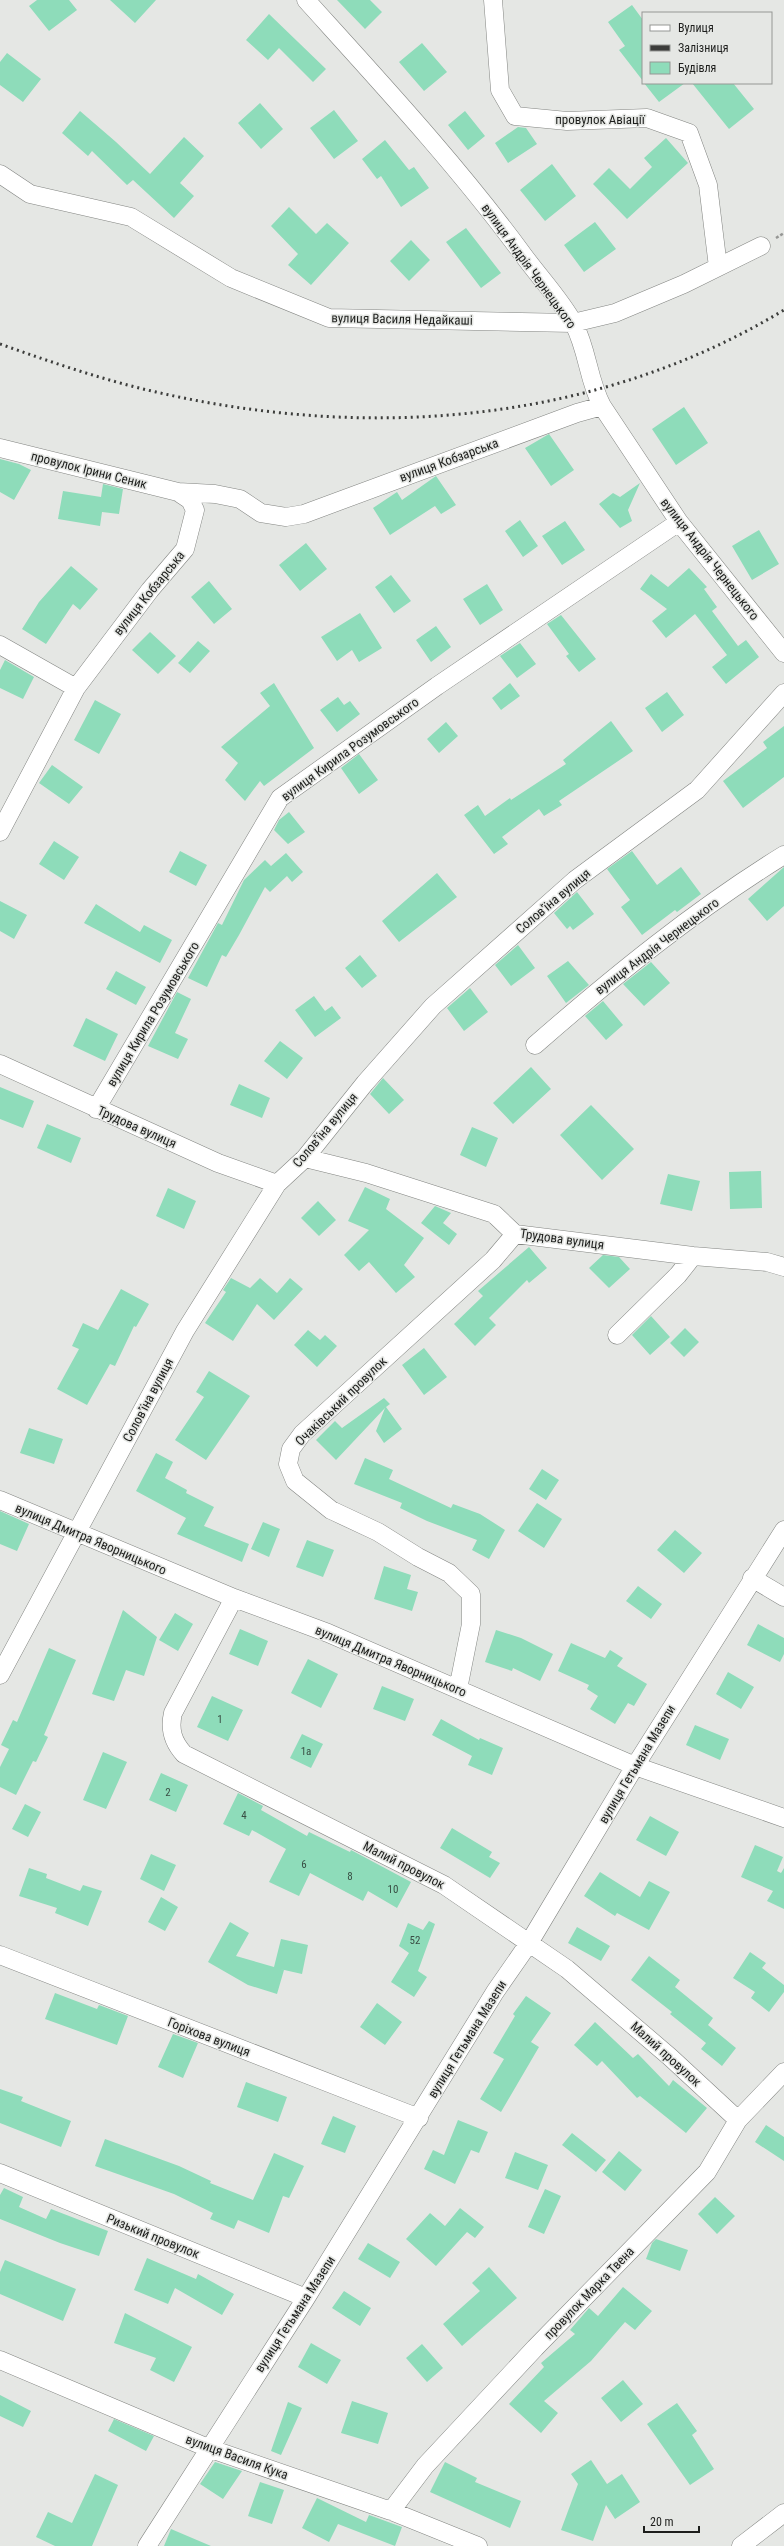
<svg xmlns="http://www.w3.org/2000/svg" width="784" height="2546" viewBox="0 0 784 2546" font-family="'Roboto Condensed',sans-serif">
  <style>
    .building { fill: #8edcba }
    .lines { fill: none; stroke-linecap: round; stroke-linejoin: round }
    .minor-casing { stroke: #838582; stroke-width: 19 }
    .path { stroke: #959694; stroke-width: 2.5; stroke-dasharray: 3 2; stroke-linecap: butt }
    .minor { stroke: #fff; stroke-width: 18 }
    .rail { stroke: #3c3d3b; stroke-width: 3; stroke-dasharray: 2 4; stroke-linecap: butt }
    .labels { text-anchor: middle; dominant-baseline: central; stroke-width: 3; stroke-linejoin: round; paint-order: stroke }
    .number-label { font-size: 11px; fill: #394e44 }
    .street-label { font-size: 13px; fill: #1d1e1c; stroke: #e5e7e4 }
  </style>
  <rect width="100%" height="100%" fill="#e5e7e4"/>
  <path class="building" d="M37 0H69L77 10 49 31 29 6Z
    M110 0H156L135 23Z
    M337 0H370L382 12 365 29Z
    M632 5 643 20V81L619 50 625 46 608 22Z
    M269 14 326 69 313 82 279 48 268 60 246 40Z
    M422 43 447 72 424 91 399 62Z
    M7 53 41 79 23 102 0 85V62Z
    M644 83H685L659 102Z
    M692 83H733L754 109 729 129Z
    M260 103 283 129 261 149 238 123Z
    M334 110 358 141 334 159 310 128Z
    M80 111 116 142 150 174 184 137 204 156 180 183 194 196 174 218 133 180 127 185 92 151 88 156 62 133Z
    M465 111 485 136 468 150 448 125Z
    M518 127 526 128 537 144 508 163 495 143Z
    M666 138 688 163 627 219 593 184 609 168 630 189 652 167 644 158Z
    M385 140 409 170 414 167 429 188 401 207 381 176 377 179 362 159Z
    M552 164 576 196 545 221 520 190Z
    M289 207 316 234 327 223 349 243 311 285 288 265 298 254 271 226Z
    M595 222 616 249 584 272 564 245Z
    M466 228 501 273 481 288 446 242Z
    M411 240 430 260 409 281 390 261Z
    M684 407 708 443 676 465 652 429Z
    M549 434 574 470 551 486 525 448Z
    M0 459 19 464 31 470 14 500 0 492Z
    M436 476 456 505 441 514 435 506 390 535 373 508 397 492 402 500Z
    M640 483 628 510 632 521 620 528 599 504 613 493 620 497Z
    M103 484 123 489 119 514 102 512 100 526 58 519 63 491 101 497Z
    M520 520 538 546 523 557 505 531Z
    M565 521 585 550 562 565 542 536Z
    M759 530 779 564 752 580 732 546Z
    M306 543 327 569 300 591 279 565Z
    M71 566 98 589 80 610 73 604 46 644 22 629 39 602Z
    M689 568 707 587 704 589 717 607 712 611 738 646 746 640 759 657 726 684 712 667 727 655 695 614 666 638 652 621 667 609 640 589 651 574 668 587Z
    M391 575 411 601 394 613 375 587Z
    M209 581 232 609 214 624 191 597Z
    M487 584 503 610 480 625 463 599Z
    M360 613 382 648 359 662 352 650 337 661 321 637Z
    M561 615 596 659 579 672 566 656 569 654 547 624Z
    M436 626 451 647 431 662 416 640Z
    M150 632 176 656 158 674 132 650Z
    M198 641 210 651 190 673 178 663Z
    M520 643 536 664 517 678 500 656Z
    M5 660 34 677 23 699 0 688V670Z
    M274 683 314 748 264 786 260 781 245 801 225 780 238 763 221 747 270 706 260 693Z
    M510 683 520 696 501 710 492 698Z
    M667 692 684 715 662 732 645 708Z
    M338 697 344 705 350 701 360 714 337 732 320 710Z
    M95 700 121 714 99 754 74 740Z
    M611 721 633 751 559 801 562 805 544 816 539 809 502 837 508 844 494 854 464 815 478 805 485 816 510 798 511 800 566 764 563 760Z
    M446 722 458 736 439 753 427 739Z
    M784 726V777L743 808 723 781 767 748 763 742Z
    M359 754 378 780 359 794 341 768Z
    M52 765 83 787 69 804 39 783Z
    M289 812 305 832 288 844 274 830 279 820Z
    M54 841 79 857 64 880 39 864Z
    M180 851 207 865 196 886 169 872Z
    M632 851 657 885 681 867 701 894 677 912 675 910 642 935 621 907 630 900 607 869Z
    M286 853 303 872 292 882 287 876 270 892 265 887 239 935 226 957 222 955 207 987 188 978 218 923 222 925 244 880 265 860 271 866Z
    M784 867V906L767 921 748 899Z
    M437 873 457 897 399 942 382 921Z
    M577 892 594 914 573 930 570 926 567 929 554 913Z
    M0 901 27 915 14 939 0 931Z
    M96 904 140 932 144 925 172 940 160 963 84 923Z
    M518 945 535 968 511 986 495 965Z
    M360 955 377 976 362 988 345 968Z
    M568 961 589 985 566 1003 547 976Z
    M651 962 670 983 644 1006 623 984Z
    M116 971 146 987 136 1005 106 989Z
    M470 988 488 1012 464 1031 447 1008Z
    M177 992 191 999 175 1033 188 1039 178 1059 148 1046Z
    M314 996 325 1011 332 1006 341 1018 315 1037 295 1010Z
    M603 1001 623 1025 606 1040 585 1016Z
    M86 1018 118 1034 105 1061 73 1046Z
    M280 1041 303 1058 287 1079 264 1061Z
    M531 1067 551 1089 513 1124 493 1103Z
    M383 1078 404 1100 389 1114 370 1094Z
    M239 1084 270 1098 262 1118 230 1105Z
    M0 1087 34 1101 23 1128 0 1119Z
    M591 1105 634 1149 602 1180 560 1135Z
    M47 1124 81 1138 71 1163 37 1148Z
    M472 1127 498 1138 486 1167 460 1155Z
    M761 1171 762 1208 730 1209 729 1172Z
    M668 1174 700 1181 692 1211 660 1204Z
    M365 1187 390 1199 386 1209 424 1238 404 1265 415 1277 396 1293 369 1262 359 1271 344 1255 369 1230 348 1221Z
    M168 1188 196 1201 184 1229 156 1216Z
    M318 1201 336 1220 319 1236 301 1218Z
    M435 1206 451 1213 443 1223 457 1234 449 1245 421 1223Z
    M529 1247 547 1268 529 1283 527 1280 489 1318 496 1325 475 1346 454 1324 483 1296 478 1291Z
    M603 1255 619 1257 630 1269 609 1288 589 1268Z
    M231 1278 250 1288 260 1278 277 1293 290 1278 303 1289 274 1320 257 1304 233 1341 205 1323 226 1292 223 1290Z
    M121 1289 149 1304 136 1327 134 1326 115 1366 110 1364 87 1405 57 1389 79 1349 72 1346 83 1323 98 1330Z
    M651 1316 670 1337 650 1355 632 1335Z
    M685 1328 699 1342 684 1357 670 1343Z
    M308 1330 320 1340 325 1335 337 1346 317 1367 294 1345Z
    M424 1348 447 1377 424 1395 402 1365Z
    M209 1371 250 1396 206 1460 175 1440 204 1397 196 1392Z
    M384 1398 390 1404 386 1407 402 1429 384 1443 376 1431 385 1408 336 1460 316 1440 335 1421 342 1428Z
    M29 1428 63 1439 54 1464 20 1453Z
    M156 1453 173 1462 165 1478 187 1490 186 1493 214 1507 204 1526 249 1544 242 1562 177 1534 186 1518 136 1491Z
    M365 1458 393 1470 389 1479 451 1508 453 1504 480 1514 505 1530 489 1559 472 1550 477 1540 427 1521 400 1508 402 1503 354 1484Z
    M542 1469 559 1480 546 1500 529 1489Z
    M537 1503 562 1519 544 1548 518 1531Z
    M0 1511 29 1524 17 1551 0 1544Z
    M263 1522 280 1529 269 1557 251 1549Z
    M675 1530 702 1553 684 1573 657 1550Z
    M307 1540 334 1550 323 1577 296 1567Z
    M384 1566 411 1575 407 1589 418 1592 412 1611 374 1599Z
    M638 1586 662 1604 651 1619 626 1601Z
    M123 1610 157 1637 144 1676 126 1670 114 1701 92 1694Z
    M175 1613 193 1624 178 1651 159 1640Z
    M758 1624 784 1638V1654L780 1662 747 1645Z
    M240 1629 268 1641 258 1666 229 1654Z
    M496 1630 521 1638 553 1654 540 1681 513 1668 512 1671 485 1662Z
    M571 1643 605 1658 610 1650 623 1658 617 1666 647 1684 634 1706 628 1703 615 1724 590 1709 598 1696 587 1689 589 1685 558 1671Z
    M49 1648 76 1660 44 1735 48 1737 36 1762 33 1761 16 1795 0 1787V1767L9 1749 1 1745 13 1720 17 1722Z
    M308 1659 338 1674 321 1708 291 1693Z
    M728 1672 754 1687 741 1709 716 1694Z
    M382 1686 414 1699 405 1721 373 1709Z
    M212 1696 243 1710 228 1741 197 1727Z
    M441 1719 479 1740 480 1738 503 1748 492 1775 468 1765 472 1756 432 1735Z
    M695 1725 729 1739 720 1760 686 1745Z
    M302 1734 323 1744 311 1768 290 1758Z
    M103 1752 127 1762 106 1809 83 1800Z
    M161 1773 188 1785 176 1812 149 1800Z
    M238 1793 263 1806 261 1810 307 1836 309 1832 350 1852 351 1850 411 1882 397 1908 368 1891 363 1901 310 1873 299 1896 269 1882 286 1849 252 1830 249 1836 223 1824Z
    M25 1804 41 1812 28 1837 12 1829Z
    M650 1816 679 1832 666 1856 636 1840Z
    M452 1828 492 1852 489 1857 500 1863 490 1878 440 1848Z
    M755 1845 783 1857 777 1871 781 1873 784 1868V1909L767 1901 773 1891 741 1877Z
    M151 1854 176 1865 164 1891 140 1879Z
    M29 1868 47 1874 46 1878 80 1891 83 1885 102 1891 88 1926 55 1913 57 1908 19 1896Z
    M600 1872 640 1897 649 1881 670 1892 649 1930 617 1913 615 1916 584 1896Z
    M161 1897 178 1907 165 1931 148 1922Z
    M429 1921 435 1924 418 1971 427 1977 414 1997 391 1982 409 1953 399 1946 408 1923 423 1930Z
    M230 1922 249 1933 236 1956 274 1967 281 1939 308 1945 302 1974 280 1969 284 1970 277 1994 248 1985 208 1962Z
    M577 1927 610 1946 601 1961 568 1943Z
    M750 1952 766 1963 762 1968 784 1985V1992L769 2012 751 1998 755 1992 733 1978Z
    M649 1956 680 1980 675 1987 713 2018 708 2025 736 2048 722 2066 701 2049 706 2043 670 2014 672 2012 631 1980Z
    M55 1993 97 2009 99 2005 128 2016 117 2045 45 2019Z
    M526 1996 551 2013 531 2042 539 2047 501 2112 480 2099 504 2059 493 2053 515 2016 513 2014Z
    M377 2003 402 2022 385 2045 360 2027Z
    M595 2022 633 2058 638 2054 669 2086 673 2080 707 2108 686 2133 640 2096 637 2098 602 2061 597 2066 574 2045Z
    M173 2034 198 2043 183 2078 158 2067Z
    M246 2082 287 2097 278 2122 237 2107Z
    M0 2089 23 2097 21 2101 71 2121 61 2147 0 2123Z
    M333 2116 356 2126 345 2153 321 2144Z
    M458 2120 488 2132 479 2153 471 2150 455 2184 424 2169 433 2150 444 2155Z
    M766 2125 784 2137V2161L755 2142Z
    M572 2133 606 2160 596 2172 562 2145Z
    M105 2139 179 2166 211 2181 210 2183 253 2200 274 2153 304 2166 289 2198 283 2196 269 2233 238 2220 234 2229 210 2219 213 2213 174 2194 95 2166Z
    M619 2151 642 2170 625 2191 602 2172Z
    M515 2152 548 2165 538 2190 505 2178Z
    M4 2188 23 2197 19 2207 46 2219 51 2209 108 2231 99 2256 60 2243 0 2219V2195Z
    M545 2189 561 2196 544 2234 528 2227Z
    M715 2197 735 2216 717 2234 698 2214Z
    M460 2208 484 2227 475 2238 467 2232 436 2266 406 2239 430 2213 445 2226Z
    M656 2239 688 2250 680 2271 646 2259 652 2243Z
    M368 2243 400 2262 390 2278 358 2259Z
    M147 2258 196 2279 198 2274 234 2294 222 2315 175 2288 168 2304 134 2290Z
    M5 2260 76 2289 63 2321 0 2294V2272Z
    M489 2267 517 2298 462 2346 443 2324 480 2291 472 2283Z
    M623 2287 652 2311 635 2330 625 2322 591 2361 544 2401 558 2413 541 2433 509 2404 544 2367 541 2363 575 2334 570 2330 589 2308 598 2316Z
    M344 2291 371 2308 360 2326 332 2308Z
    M125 2313 192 2347 174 2382 150 2370 156 2358 114 2343Z
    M311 2343 341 2360 327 2384 298 2367Z
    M422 2344 443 2368 427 2382 406 2358Z
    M623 2380 643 2404 621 2422 601 2398Z
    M0 2395 31 2411 23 2427 0 2416Z
    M352 2401 388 2413 378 2444 341 2433Z
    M288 2402 302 2408 281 2455 271 2451Z
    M677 2403 697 2431 692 2435 714 2469 690 2485 647 2424Z
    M114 2419 154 2436 146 2451 108 2431Z
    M591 2460 607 2484 622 2474 640 2502 615 2519 606 2505 593 2541 561 2530 578 2484 571 2474Z
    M215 2462 242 2471 223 2499 200 2484Z
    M445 2462 477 2478 475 2482 521 2501 510 2528 430 2492Z
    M95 2474 118 2485 92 2546H55L36 2537 48 2512 72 2523Z
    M260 2482 284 2490 272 2524 248 2516Z
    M317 2498 366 2522 369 2515 402 2527 395 2546 338 2524 329 2542 302 2528Z
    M171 2529 211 2546H164Z"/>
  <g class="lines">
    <defs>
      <path id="minor" d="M306 0C381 83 458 166 524 256 540 278 561 300 574 324 588 351 588 380 602 406L679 522 784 653
        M493 0 500 90 515 116 567 121 647 118 689 133 708 185 718 267
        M0 174 30 194 131 217 231 278 329 318 573 323 615 313 684 284 761 246
        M0 448 178 492
        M0 645 76 688
        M0 832 76 688 150 590 185 549 195 510 190 500 178 492 215 494 240 499 261 513 286 517 304 514 577 413 602 406
        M535 1045C614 976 695 910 784 855
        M0 1064 218 1163 277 1184
        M96 1109 280 798 437 686 679 522
        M305 1158 366 1173 494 1214 515 1234 693 1256 767 1262 784 1267
        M617 1335 678 1275 693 1256
        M0 1500 234 1598 328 1633 635 1766 784 1818
        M752 1578 784 1597
        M234 1598 173 1713C169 1730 173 1742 184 1754L444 1885 567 1969 670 2057 738 2120
        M0 1675 185 1331 277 1184 305 1158 365 1083 433 1006 575 880 697 790 784 693
        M458 1689 471 1624V1594L449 1573 418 1557 378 1532 331 1510 295 1481 288 1464 291 1449 302 1434 493 1260 515 1234
        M0 1955 419 2118
        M0 2173 306 2298
        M0 2360 208 2448 391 2511 478 2546
        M391 2511 425 2466 535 2348 707 2172 738 2120 784 2072
        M147 2546 306 2298 495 1992 529 1943 635 1766 784 1530
        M741 2546 784 2513"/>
    </defs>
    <use href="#minor" class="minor-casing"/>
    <path class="path" d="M776 238 784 233"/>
    <use href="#minor" class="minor"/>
    <path class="rail" d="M0 344C51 362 103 380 156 392 368 441 595 424 784 310"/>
  </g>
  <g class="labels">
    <g class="number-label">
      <text x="220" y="1719">1</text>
      <text x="306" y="1751">1а</text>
      <text x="168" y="1792">2</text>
      <text x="244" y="1815">4</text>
      <text x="304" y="1864">6</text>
      <text x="350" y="1876">8</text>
      <text x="393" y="1889">10</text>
      <text x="415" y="1940">52</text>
    </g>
    <g class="street-label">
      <text x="600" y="119">провулок Авіації</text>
      <text transform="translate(529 266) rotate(54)">вулиця Андрія Чернецького</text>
      <text transform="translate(402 319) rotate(1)">вулиця Василя Недайкаші</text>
      <text transform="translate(449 460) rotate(-20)">вулиця Кобзарська</text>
      <text transform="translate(89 470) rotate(14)">провулок Ірини Сеник</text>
      <text transform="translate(710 559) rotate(52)">вулиця Андрія Чернецького</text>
      <text transform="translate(149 593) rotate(-51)">вулиця Кобзарська</text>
      <text transform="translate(350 749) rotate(-36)">вулиця Кирила Розумовського</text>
      <text transform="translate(553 901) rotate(-40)">Солов'їна вулиця</text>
      <text transform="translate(657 946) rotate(-37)">вулиця Андрія Чернецького</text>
      <text transform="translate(153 1014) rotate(-59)">вулиця Кирила Розумовського</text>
      <text transform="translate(137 1127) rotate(24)">Трудова вулиця</text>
      <text transform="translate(325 1130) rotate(-50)">Солов'їна вулиця</text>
      <text transform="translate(562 1239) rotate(8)">Трудова вулиця</text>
      <text transform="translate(148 1400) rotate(-62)">Солов'їна вулиця</text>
      <text transform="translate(341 1401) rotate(-44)">Очаківський провулок</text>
      <text transform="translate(91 1539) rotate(23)">вулиця Дмитра Яворницького</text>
      <text transform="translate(391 1661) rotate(23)">вулиця Дмитра Яворницького</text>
      <text transform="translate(637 1764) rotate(-59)">вулиця Гетьмана Мазепи</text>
      <text transform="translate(404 1865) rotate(27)">Малий провулок</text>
      <text transform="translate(209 2037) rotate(21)">Горіхова вулиця</text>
      <text transform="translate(467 2039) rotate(-58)">вулиця Гетьмана Мазепи</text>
      <text transform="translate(666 2054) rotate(42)">Малий провулок</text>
      <text transform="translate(153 2236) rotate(22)">Ризький провулок</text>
      <text transform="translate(589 2293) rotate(-46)">провулок Марка Твена</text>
      <text transform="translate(295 2314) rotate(-57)">вулиця Гетьмана Мазепи</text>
      <text transform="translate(237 2457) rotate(20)">вулиця Василя Кука</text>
    </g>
  </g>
  <rect x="642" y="12" width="130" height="72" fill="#e5e7e4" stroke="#959794"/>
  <rect x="650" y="25" width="20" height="6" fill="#ffffff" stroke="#959794"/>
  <text x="678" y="32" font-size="12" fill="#1d1e1c">Вулиця</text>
  <rect x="650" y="45" width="20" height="6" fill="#3c3d3b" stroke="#959794"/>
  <text x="678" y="52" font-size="12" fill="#1d1e1c">Залізниця</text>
  <rect x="650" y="62" width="20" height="12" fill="#8edcba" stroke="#959794"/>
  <text x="678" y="72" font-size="12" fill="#1d1e1c">Будівля</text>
  <path d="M644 2526v6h55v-6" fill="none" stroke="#1d1e1c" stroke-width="2"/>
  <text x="650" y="2526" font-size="12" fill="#1d1e1c" stroke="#e5e7e4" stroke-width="3" paint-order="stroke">20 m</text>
</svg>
